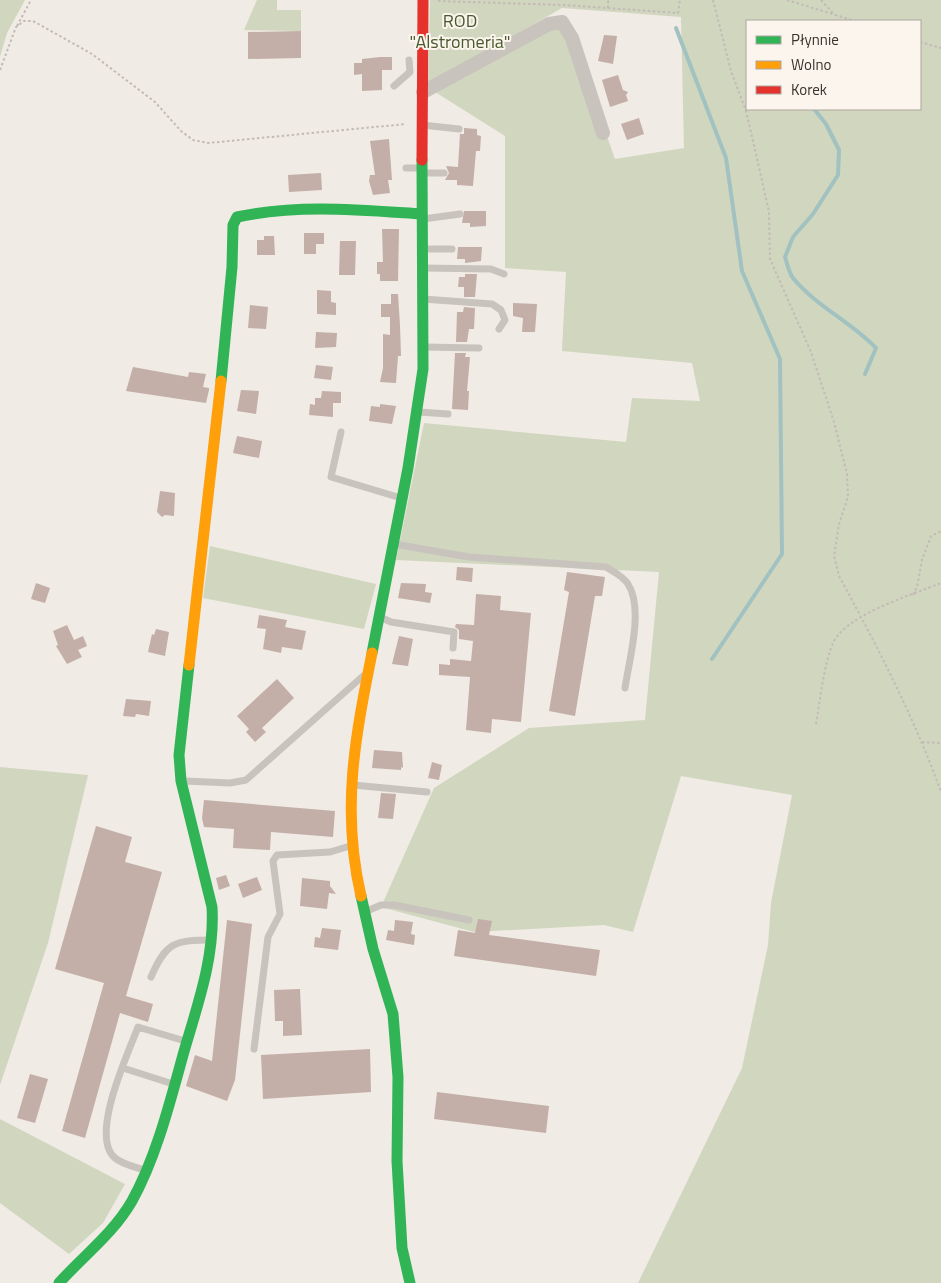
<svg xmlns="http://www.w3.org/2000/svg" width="941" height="1283" viewBox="0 0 941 1283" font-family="'Titillium Web',sans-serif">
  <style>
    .green { fill: #d1d6bf; fill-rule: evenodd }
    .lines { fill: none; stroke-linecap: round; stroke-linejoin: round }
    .stream { stroke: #a1c2c1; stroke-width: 4 }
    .building { fill: #c3afa7 }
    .path { stroke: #c2bbb6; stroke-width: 2; stroke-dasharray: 2.5 2.5; stroke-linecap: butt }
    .lane { stroke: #c9c3be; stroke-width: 7 }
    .street { stroke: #c9c3be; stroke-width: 14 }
    .fast { stroke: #30b455; stroke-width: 11 }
    .slow { stroke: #ff9f0a; stroke-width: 11 }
    .jam { stroke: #e5322d; stroke-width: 11 }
    .labels { text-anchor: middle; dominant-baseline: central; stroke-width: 4; stroke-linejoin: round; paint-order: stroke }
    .park-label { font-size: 18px; fill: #4a5a2e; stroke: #fbf5ee }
  </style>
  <rect width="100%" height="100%" fill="#f0ebe5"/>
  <path class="green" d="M0 0H25L7 33 0 57Z
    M257 0H277V10H301V31L244 30Z
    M430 0H941V1283H638L742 1068 768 945 771 903 792 795 681 776 633 932 604 925 474 932 381 907 434 788 529 728 645 720 659 572 396 560 424 423 626 442 632 398 700 401 692 363 562 351 566 272 505 268V136L432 90 565 17 615 159 684 148 681 17 562 8 428 84ZM747 21H920V109H747Z
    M210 546 376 584 364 629 203 598Z
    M0 767 88 775 48 943 0 1085Z
    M0 1119 125 1184 103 1223 69 1254 0 1203Z"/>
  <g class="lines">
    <path class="stream" d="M676 28 726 158 742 271 780 359 782 554 712 659
      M814 109 826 124 839 150 838 175 813 214 793 237 785 257C787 263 789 273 793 278 816 306 851 322 876 348L865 374"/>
  </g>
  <path class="building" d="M301 31V58L248 59V32Z
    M604 35 617 36 613 64 598 61Z
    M380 57H392V70H382V90L362 91V74L354 75V63H362V59Z
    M618 75 623 90 628 92 626 95 628 101 610 107 602 80Z
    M639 118 644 134 627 140 621 124Z
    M464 128 477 129V135L481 136 480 151H476L473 186 457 185V180H445L449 173 446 166 458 167 460 134H464Z
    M389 139 392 180H388L390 193 373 195 369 181 370 175H375L370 141Z
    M321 173 322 190 289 192 288 175Z
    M464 211H486V226L470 227V223H462Z
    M382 229H399L398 281H380V274H377V262H383Z
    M304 233H324V244H316V254H304Z
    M264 236H274L275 255H257V240H264Z
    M340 241H356L355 275H339Z
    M458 247H482L481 261 465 263V259H457Z
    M465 274H477L475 297H464V287H458L459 277H465Z
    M317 290 331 291V302L336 303V315L317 314Z
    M391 294H398L400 325 401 356H398L396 383 380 382 383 368V334L390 335V317H381V304H391Z
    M513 303 537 304 535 332H522L523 318 513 316Z
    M250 305 268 307 266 329 248 328Z
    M464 307 475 308 474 329H469L467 342H456L457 312H463Z
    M316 332 337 333 336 347 315 348Z
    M455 353H466L465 357H470L467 391H469L468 410 452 409Z
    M316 365 333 367 331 380 314 378Z
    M133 367 188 377 189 372 206 374 203 387 209 388V390L206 403 126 391Z
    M241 390 259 391 256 414 237 411Z
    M322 391 341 392V403H333V417L309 415 310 404 315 405V398H321Z
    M380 404 396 406 392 424 369 421 371 406 380 407Z
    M237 436 262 441 259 458 233 453Z
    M160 491 175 493 174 516 165 515 162 517 157 512Z
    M457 567 473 568 472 582 456 580Z
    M567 572 605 577 602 596H595L575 716 549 711 569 592 564 590Z
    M36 583 50 588 45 603 31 599Z
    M401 583 426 584 425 592 432 593 430 603 398 598Z
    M476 594 501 596 500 610 531 613 521 722 492 719 491 733 466 730 470 677 439 675V664L450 665V659L471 661 473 641 459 639V630L455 627 456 624 474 625Z
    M259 615 287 620 285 627 306 631 302 650 282 647 281 653 263 649 266 629 257 628Z
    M67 625 74 640 83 636 87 646 78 650 82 657 67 664 56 646 58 645 53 631Z
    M156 629 169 632 165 656 148 652 152 634 154 635Z
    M399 636 413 639 408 666 392 664Z
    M277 679 294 698 262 728 266 732 255 742 246 732 249 729 237 716Z
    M126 699 151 701 149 716 136 714 135 717 123 716Z
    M374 750 402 752 403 768 401 767V770L372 768Z
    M432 762 442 765 439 780 428 778Z
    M381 793 396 794 393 819 378 818Z
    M204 800 335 811 333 837 271 832 270 850 233 848 234 829 204 827 202 818Z
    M96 826 132 837 125 862 162 872 126 996 153 1004 148 1022 120 1013 85 1138 62 1131 104 983 55 969Z
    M226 875 230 886 219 890 216 878Z
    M257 877 262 890 243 898 238 884Z
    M302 878 330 881V886L336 894 329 893 327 909 300 906Z
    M478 919 492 921 489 935 600 950 596 976 454 956 458 930 475 933Z
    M227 920 252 924 235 1080 227 1101 186 1086 195 1055 212 1061Z
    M395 920 413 922 411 934 415 935 414 945 386 940 388 930 394 931Z
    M322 928 341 930 338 950 314 947 315 937 320 938Z
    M300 989 302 1035 283 1036V1021H275L274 990Z
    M370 1049 371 1092 263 1099 261 1055Z
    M30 1074 48 1079 35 1123 17 1118Z
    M437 1092 549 1106 546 1133 434 1119Z"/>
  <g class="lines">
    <path class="path" d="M713 0 731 71 746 111 756 154 769 212 770 259 811 352 834 422 847 474 848 497 839 524 834 556 839 576C877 646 914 717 941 792
      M787 0 855 21
      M821 0 833 13
      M438 1 563 5 678 13 680 0
      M608 8V0
      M17 26 31 0
      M920 42 941 48
      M0 70 16 27 24 21H33L92 54 155 102 181 131 193 140 208 143 406 124
      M913 595 917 587 922 560 931 536 941 531
      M816 724C820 702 824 661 834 641 850 613 912 595 941 583
      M922 742 941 743"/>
    <path class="lane" d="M394 86 410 72 409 60
      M422 125 459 129
      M406 168H421
      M422 173H444
      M423 219 460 214
      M422 249H452
      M423 268 491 269 504 274
      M423 299 492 304 501 310 505 320 499 329
      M424 347 479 348
      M418 412 448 414
      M341 432 331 477 401 498
      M394 544 469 557 606 567C614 572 623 576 628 584 644 609 629 660 625 688
      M380 617 391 622 454 632 453 648
      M184 781 230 783 246 780 363 676
      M353 785 427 792
      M367 911 381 905H394L469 920
      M151 977C166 942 175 940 212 940
      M254 1049 268 937 280 914 273 861 277 855 330 852 350 846
      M123 1068 173 1084
      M144 1170C135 1167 122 1164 115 1158 89 1136 128 1054 138 1027L185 1041"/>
    <path class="street" d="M423 92 549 24 562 22 572 38 603 133"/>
    <path class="fast" d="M221 381 232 267 233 225 237 217C298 204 360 210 421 214
      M372 653 408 468 423 369 422 160
      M361 896 373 949 393 1014 398 1077 397 1161 402 1248 410 1283
      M59 1283C83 1256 113 1234 132 1201 156 1158 170 1102 183 1055 197 1006 215 958 212 907L181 781 179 755 189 665"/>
    <path class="slow" d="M189 665 221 381
      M361 896C341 810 355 738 372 653"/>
    <path class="jam" d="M422 160 423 0"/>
  </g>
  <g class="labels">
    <g class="park-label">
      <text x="460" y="20">ROD<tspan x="460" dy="21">"Alstromeria"</tspan></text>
    </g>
  </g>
  <rect x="746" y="20" width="175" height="90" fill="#fbf5ee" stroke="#aea6a0"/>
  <rect x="756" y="36" width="25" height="8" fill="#30b455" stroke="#aea6a0"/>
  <text x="791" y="45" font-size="15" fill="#3b302b">Płynnie</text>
  <rect x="756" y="61" width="25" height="8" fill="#ff9f0a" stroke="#aea6a0"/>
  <text x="791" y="70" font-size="15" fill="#3b302b">Wolno</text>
  <rect x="756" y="86" width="25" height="8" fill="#e5322d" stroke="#aea6a0"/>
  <text x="791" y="95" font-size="15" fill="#3b302b">Korek</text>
</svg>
